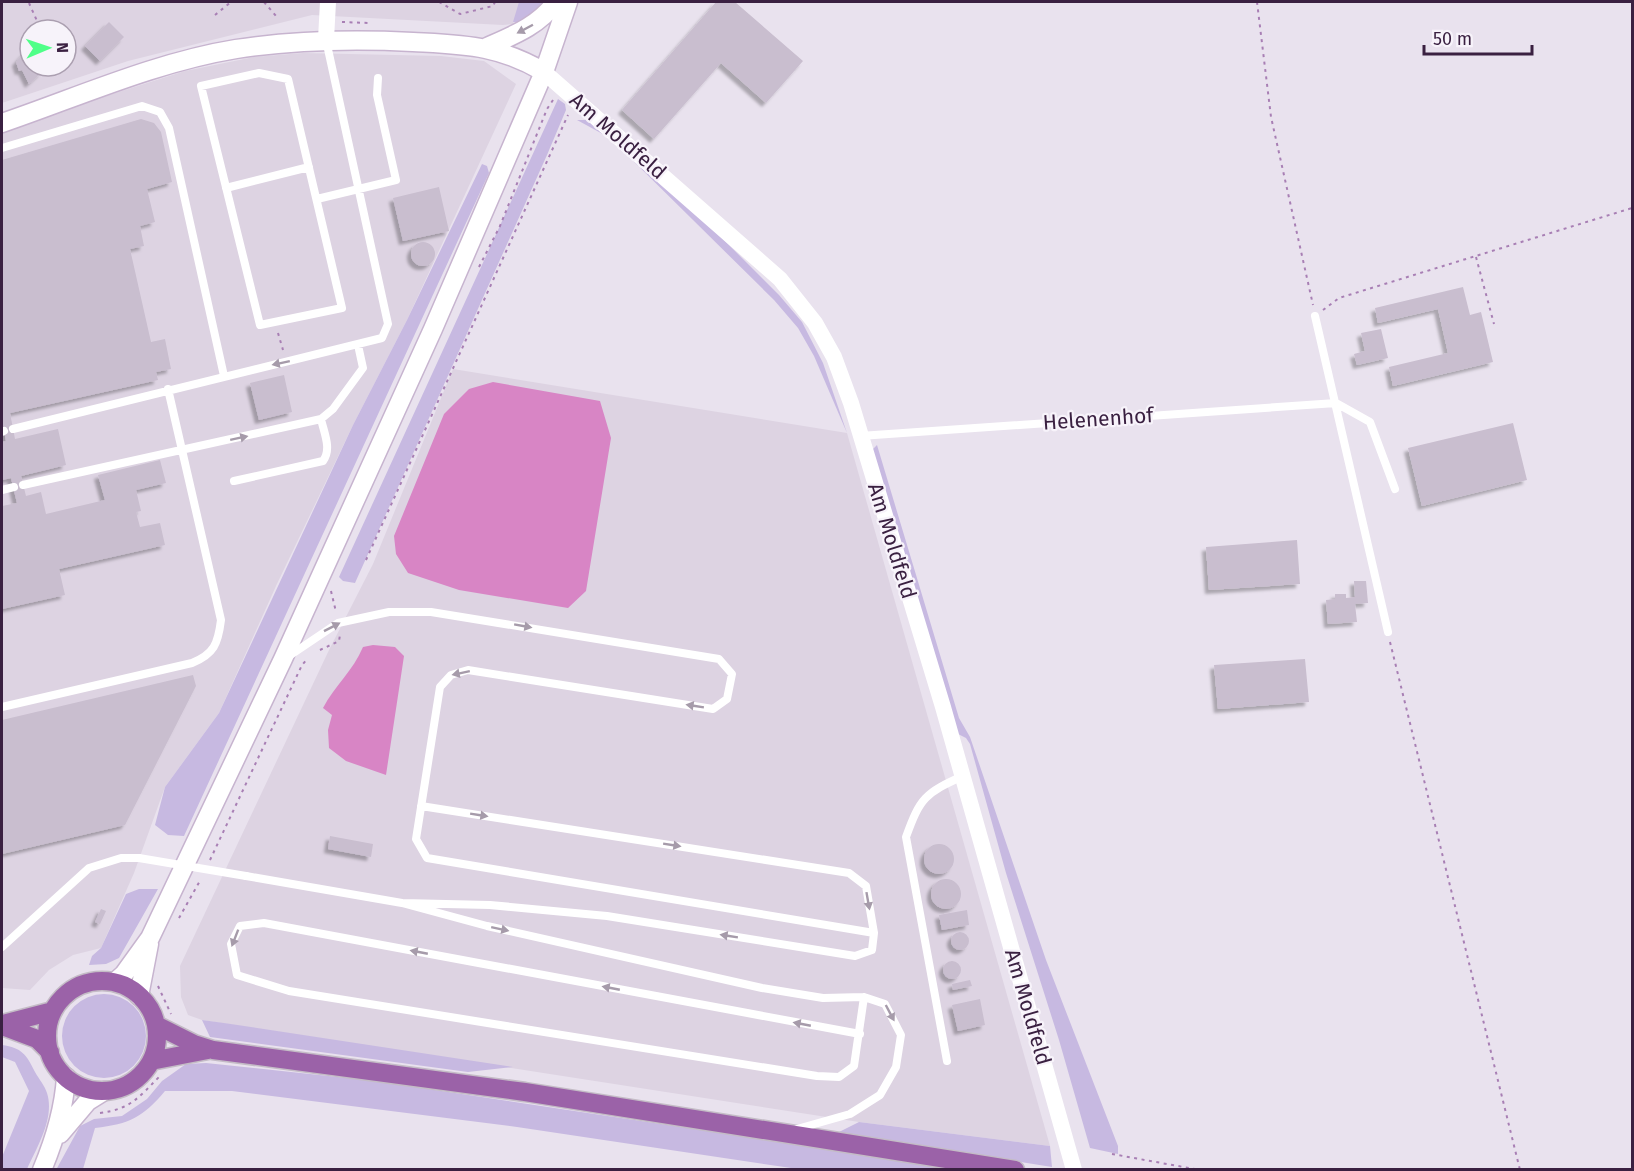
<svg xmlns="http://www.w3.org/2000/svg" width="1634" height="1171" viewBox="0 0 1634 1171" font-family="'Fira Sans',sans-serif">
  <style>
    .built { fill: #ddd3e2; fill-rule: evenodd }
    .green { fill: #c7b9e1 }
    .water { fill: #d885c5 }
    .building { fill: #c9becf; filter: url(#shadow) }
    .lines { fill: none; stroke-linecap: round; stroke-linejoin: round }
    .secondary-casing { stroke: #c7b4cf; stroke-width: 21 }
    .primary-casing { stroke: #c4bcc6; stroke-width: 21 }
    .path { stroke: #a87fb4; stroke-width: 2; stroke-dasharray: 3 4.5; stroke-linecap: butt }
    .lane { stroke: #fff; stroke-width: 8 }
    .street { stroke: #fff; stroke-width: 16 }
    .secondary { stroke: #fff; stroke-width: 18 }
    .primary { stroke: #9b62a8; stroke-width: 18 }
    .lane-bridge { stroke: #fff; stroke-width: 8 }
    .oneway { fill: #a69baa }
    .labels { text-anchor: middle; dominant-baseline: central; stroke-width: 4.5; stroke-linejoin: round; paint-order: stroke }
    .street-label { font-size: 21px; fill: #3a2041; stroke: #f7f3fa }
  </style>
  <defs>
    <filter id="shadow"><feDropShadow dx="-4" dy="4" stdDeviation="1.5" flood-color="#0004"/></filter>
  </defs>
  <rect width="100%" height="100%" fill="#e9e2ee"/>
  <path class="built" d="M2 2H520L513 24 503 25 312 15 128 61 2 103ZM30 30H66V66H30Z
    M303 53 441 56 484 61 516 84 407 320 353 425 276 586 219 713 165 787 134 873 101 948 73 955 49 970 30 990 2 988V129L185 71 254 57Z
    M453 369 847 433 1050 1146 859 1122 202 1020 188 1015 181 997 180 966 329 650 373 564Z"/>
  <path class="green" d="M519 2H546L530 23 513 22Z
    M558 99 565 104 566 110 547 155 355 583 343 581 339 577Z
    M577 120H587L649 165 779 295 802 322 823 363 847 433 814 356 798 328 774 300 610 138Z
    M482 164 487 166 489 173 184 836 168 835 155 825 165 787 219 713 353 425 407 320Z
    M877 445 959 718 970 737 1046 960 1118 1146V1154L1090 1148 1059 1040 1006 873 970 744 966 738 958 734 872 450Z
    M139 889H158L119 958 106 964 89 965 92 956 101 948 126 894Z
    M62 1036a42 42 0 1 1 84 0a42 42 0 1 1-84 0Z
    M202 1020 224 1023 513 1067 468 1072 210 1037Z
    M2 1045C22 1048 26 1054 35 1072 39 1079 45 1086 47 1093 55 1118 37 1147 27 1169H2V1157L29 1091 15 1062 2 1057Z
    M206 1063 375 1081 959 1169 791 1168 517 1127 232 1091H165C143 1117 130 1124 95 1128L83 1169 56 1170 80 1126 94 1119 122 1116 147 1099 162 1081 186 1064Z
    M859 1122 1050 1146 1052 1167 837 1133Z"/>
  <path class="water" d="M493 382 600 401 611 438 586 591 568 608 459 590 408 573 396 554 394 536 444 414 469 389Z
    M373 645 395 647 404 656 386 775 346 761 329 748 328 730 332 715 323 708C335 685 353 671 363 647Z"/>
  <path class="building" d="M716 2H735L803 61 766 103 721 63 654 139 622 110Z
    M109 22 124 37 100 61 85 46Z
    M28 49 30 66H37L42 72 29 84 22 70 19 71 16 62Z
    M141 119 154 123 161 132 172 182 147 189 155 222 140 226 144 246 130 249 151 342 165 339 171 369 156 372 158 380 10 413 15 439 58 429 66 465 21 476 26 496 41 492 46 514 105 500 98 475 160 460 166 483 136 490 141 511 136 512 140 527 160 523 165 545 59 569 65 595 2 609V506L17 503 11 478 2 480V442L6 441 2 422V160Z
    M439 187 449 231 403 241 393 198Z
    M411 254a12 12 0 1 1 24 0a12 12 0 1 1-24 0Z
    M1463 287 1470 315 1481 312 1493 362 1393 386 1389 367 1448 353 1438 309 1378 323 1375 308Z
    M1381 329 1388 358 1357 365 1354 354 1365 351 1361 333Z
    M284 375 292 412 259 420 250 383Z
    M1513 423 1527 480 1422 506 1408 448Z
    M1297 540 1300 584 1209 590 1206 547Z
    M1354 581H1366L1368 603 1355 604 1357 622 1328 624 1326 600 1335 599V594H1346V598L1355 597Z
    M1305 659 1309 702 1218 709 1214 665Z
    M193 675 196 686 125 825 2 854V720Z
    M330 836 373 844 371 857 328 849Z
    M924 859a15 15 0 1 1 30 0a15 15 0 1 1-30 0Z
    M931 894a15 15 0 1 1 30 0a15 15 0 1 1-30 0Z
    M101 909 106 911 100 924 95 922Z
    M967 910 969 925 942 930 939 915Z
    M951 941a9 9 0 1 1 18 0a9 9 0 1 1-18 0Z
    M943 970a9 9 0 1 1 18 0a9 9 0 1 1-18 0Z
    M970 980 972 986 953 990 952 984Z
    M980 999 985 1025 958 1031 952 1005Z"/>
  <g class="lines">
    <defs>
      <path id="secondary" d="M487 47C514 35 538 26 556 2
        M2 123C78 97 156 62 236 49 295 40 353 39 413 42 465 45 498 45 544 72
        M115 982 124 974 150 938 283 659 433 329 544 72 568 2
        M139 996 149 944
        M60 1134 88 1101 104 1091
        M42 1170C55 1139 64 1110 66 1077"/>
      <path id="primary" d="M47 1036a55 55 0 1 1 110 0a55 55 0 1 1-110 0Z
        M3 1024 53 1011
        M156 1025 194 1044 213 1050 525 1092 1015 1170
        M2 1026 37 1039 50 1052
        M151 1061 208 1050"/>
    </defs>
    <use href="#secondary" class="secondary-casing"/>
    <use href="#primary" class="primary-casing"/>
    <path class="path" d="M264 2 276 16
      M439 2 460 14 493 6 495 2
      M1257 2 1271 117 1313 305
      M29 3 41 30
      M215 15 231 2
      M342 22 369 23
      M1476 257 1494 324
      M479 267 500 226 547 109 553 100
      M1323 310 1339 298 1632 208
      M278 333 283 350
      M366 560 568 115
      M331 591 336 612
      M1390 642 1520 1170
      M320 650 339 641 340 635
      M210 860 302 665 308 658
      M179 918 201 879
      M158 986 171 1014
      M100 1113C131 1109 139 1097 159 1077
      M1112 1154 1200 1170"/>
    <path class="lane" d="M259 73 288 79 342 308 260 325 201 86Z
      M2 148 142 106 160 112 169 128 224 376
      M226 188 309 167
      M317 199 396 180 377 95 378 78
      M1315 316 1388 632
      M13 429 382 338 388 324 326 40
      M2 432 4 431
      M860 436 1336 403 1370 422 1395 489
      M234 481 323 461C332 449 324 433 321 419
      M23 485 321 419 333 409 363 368 358 345
      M2 490 14 487
      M289 656 338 623 389 612H431L719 659 732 674 727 699 713 709 468 670 451 675 440 687 416 839 427 858 874 933
      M2 707 192 663C214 654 218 644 221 620L168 389
      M246 876 402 903 487 926 762 988 823 998 864 997 885 1004 901 1035 896 1067 880 1095 850 1114 797 1129
      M402 903 490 905 607 916 855 956 872 950 874 933 866 886 849 873 421 806
      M2 947 89 868 121 858H139
      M860 1034 264 923 240 926 231 944 237 975 289 991 817 1076 839 1077 854 1066 864 997
      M947 1061 906 837C920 798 925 793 963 776"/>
    <path class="street" d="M326 39 328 2
      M544 72 780 279 815 323 834 357 851 403 943 707 1074 1170"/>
    <use href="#secondary" class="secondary"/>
    <use href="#primary" class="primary"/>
    <path class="lane-bridge" d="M139 858 246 876"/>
  </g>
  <defs><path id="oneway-solid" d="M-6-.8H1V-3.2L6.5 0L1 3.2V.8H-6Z" transform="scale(1.5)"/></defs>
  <g class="oneway">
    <use href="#oneway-solid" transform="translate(525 29) rotate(152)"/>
    <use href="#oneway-solid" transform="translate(281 363) rotate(168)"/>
    <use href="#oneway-solid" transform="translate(239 438) rotate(-12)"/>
    <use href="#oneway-solid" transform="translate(523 626) rotate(10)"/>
    <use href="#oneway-solid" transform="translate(332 627) rotate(-27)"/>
    <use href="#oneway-solid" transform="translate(461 673) rotate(168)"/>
    <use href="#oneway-solid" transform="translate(695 706) rotate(-171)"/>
    <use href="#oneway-solid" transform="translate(479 815) rotate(9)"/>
    <use href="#oneway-solid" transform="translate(672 845) rotate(9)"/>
    <use href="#oneway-solid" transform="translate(868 901) rotate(80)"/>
    <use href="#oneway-solid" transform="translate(500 929) rotate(12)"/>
    <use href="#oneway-solid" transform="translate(729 936) rotate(-171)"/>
    <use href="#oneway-solid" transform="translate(235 938) rotate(111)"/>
    <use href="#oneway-solid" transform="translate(419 952) rotate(-169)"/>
    <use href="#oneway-solid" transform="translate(611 988) rotate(-169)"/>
    <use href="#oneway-solid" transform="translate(890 1013) rotate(62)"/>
    <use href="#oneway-solid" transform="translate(802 1024) rotate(-169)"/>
  </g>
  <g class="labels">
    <g class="street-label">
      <text transform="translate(618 136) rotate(41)">Am Moldfeld</text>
      <text transform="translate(1098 419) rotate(-4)">Helenenhof</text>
      <text transform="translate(892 541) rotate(73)">Am Moldfeld</text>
      <text transform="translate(1028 1007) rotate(74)">Am Moldfeld</text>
    </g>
  </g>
  <rect width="1634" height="1171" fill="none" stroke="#3a2041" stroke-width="6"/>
  <g transform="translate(48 48) rotate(88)"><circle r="28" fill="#f7f3fa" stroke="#ab9fb0" stroke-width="1.5"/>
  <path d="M0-4.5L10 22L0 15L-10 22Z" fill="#4fff88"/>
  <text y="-9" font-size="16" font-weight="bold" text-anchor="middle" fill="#3a2041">N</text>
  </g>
  <path d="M1424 45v9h108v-9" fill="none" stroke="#3a2041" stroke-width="3"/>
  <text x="1433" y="45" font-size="18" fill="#3a2041" stroke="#f7f3fa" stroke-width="4.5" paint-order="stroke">50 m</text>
</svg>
